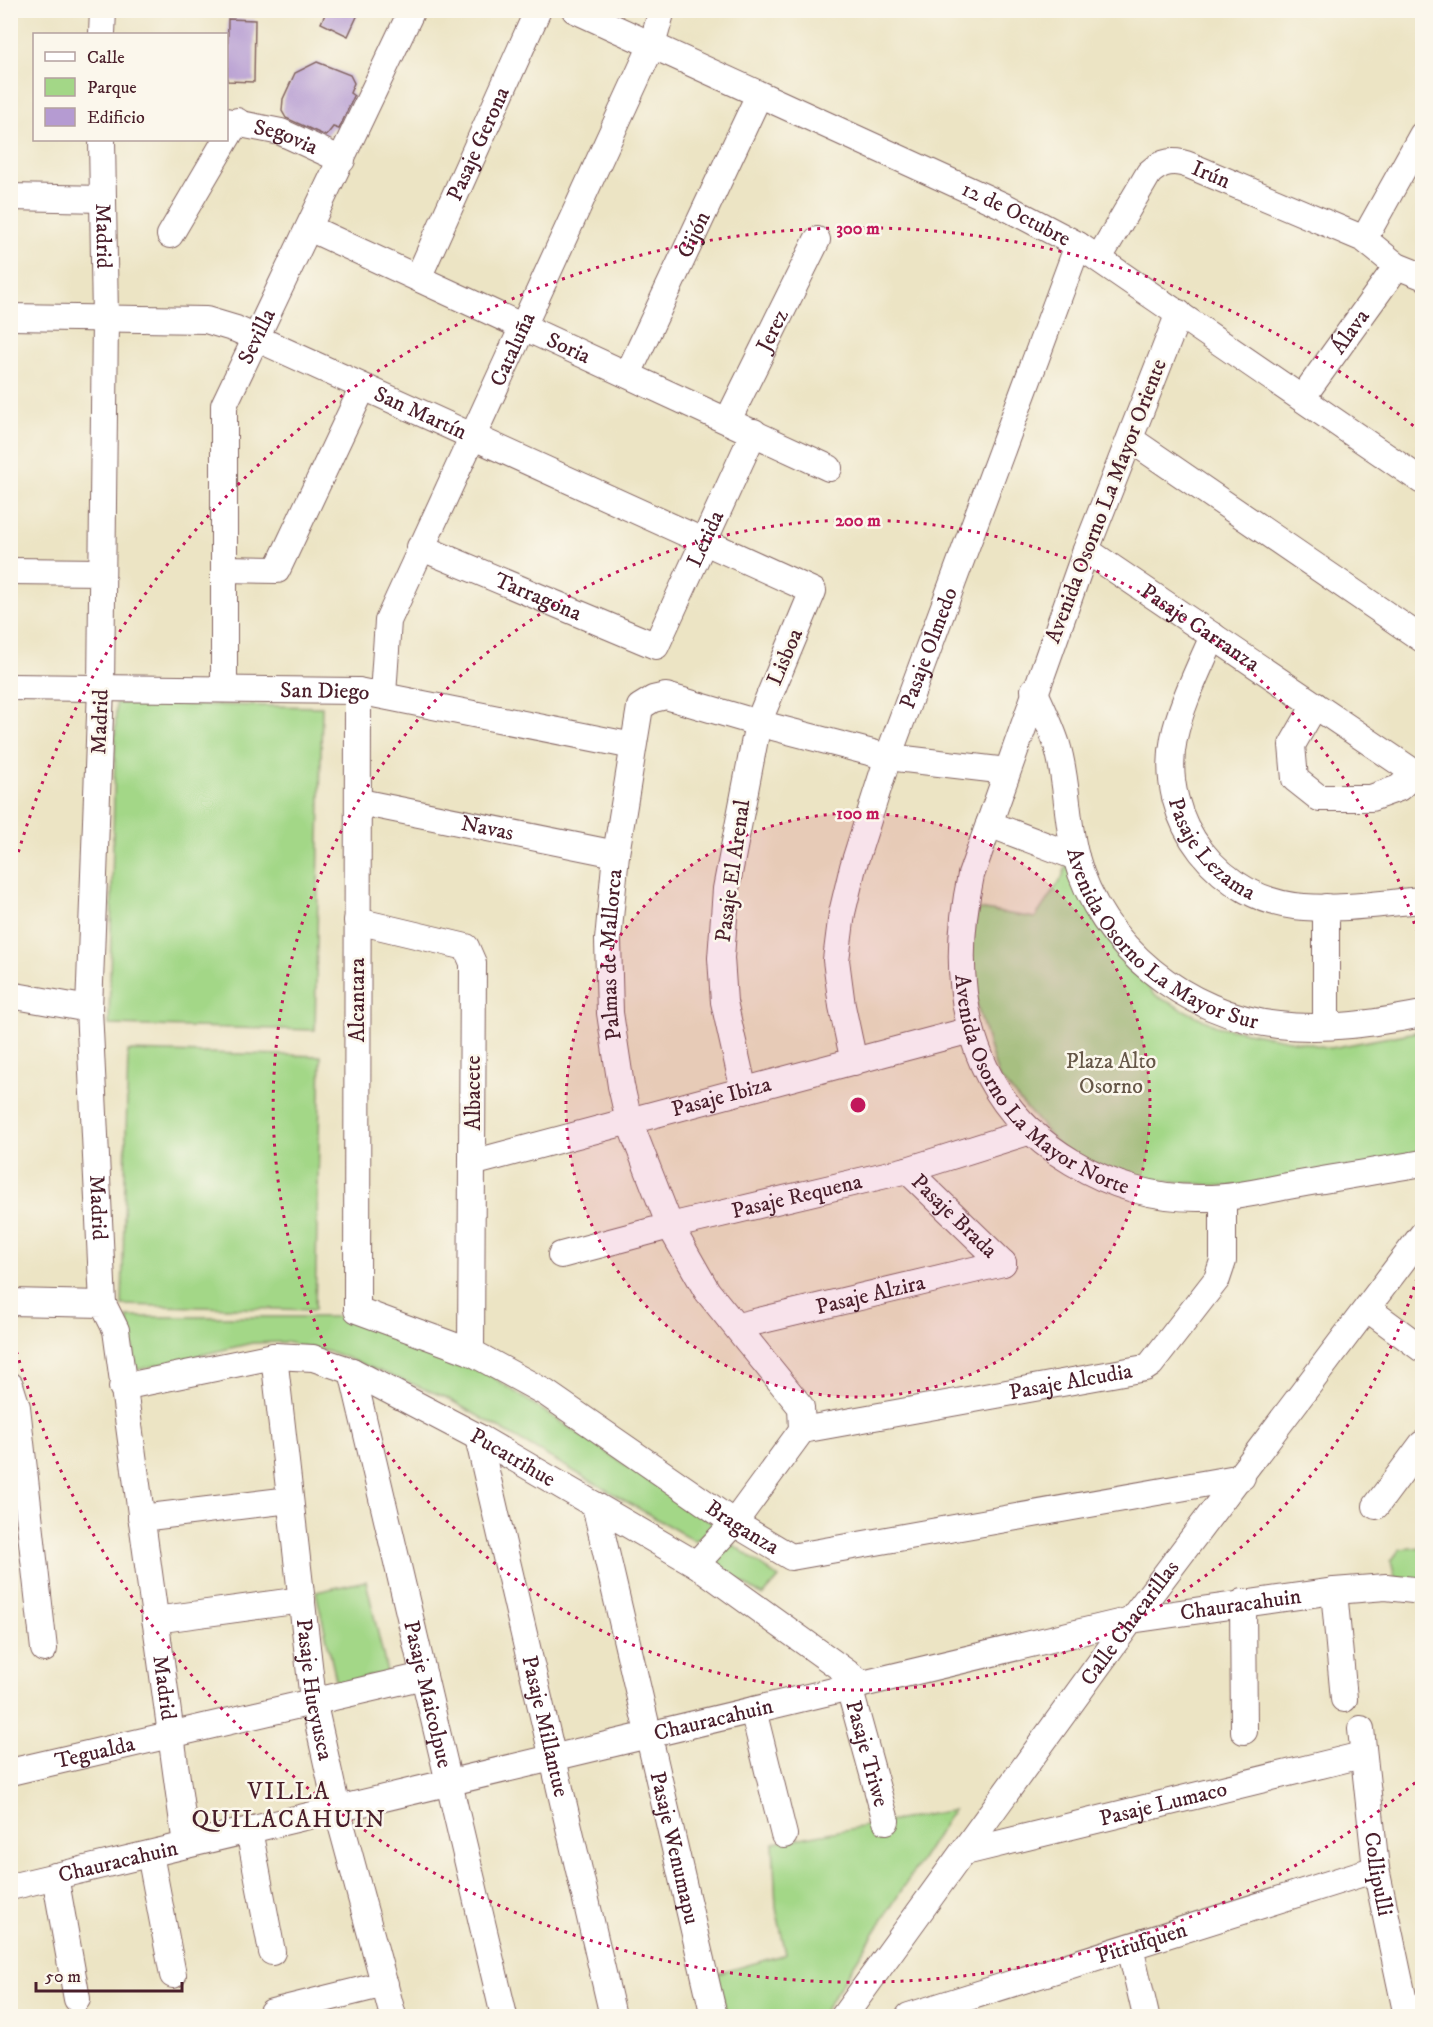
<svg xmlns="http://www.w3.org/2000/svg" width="1433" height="2027" viewBox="0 0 1433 2027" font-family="'IM FELL DW Pica',serif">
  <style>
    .green { fill: #a3d787; stroke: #767b59; stroke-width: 1.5 }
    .building { fill: #b59bd2 }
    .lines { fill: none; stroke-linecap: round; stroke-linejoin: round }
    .minor-casing { stroke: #836461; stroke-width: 28 }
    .minor { stroke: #fff; stroke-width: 26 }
    .ring { fill: none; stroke: #c2185b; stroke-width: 3; stroke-dasharray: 3 6 }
    .labels { text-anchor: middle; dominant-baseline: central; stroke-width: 5; stroke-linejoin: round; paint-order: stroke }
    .street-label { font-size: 22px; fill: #4a1f2b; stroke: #fbf7ec }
    .park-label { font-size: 22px; fill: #655647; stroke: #fbf7ec }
    .neighbourhood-label { font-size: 24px; letter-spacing: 1.5px; fill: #4a1f2b; stroke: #fbf7ec }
    .centre { fill: #c2185b; stroke: #fbf7ec; stroke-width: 3 }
    .ring-label { font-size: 18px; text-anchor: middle; font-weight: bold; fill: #c2185b; stroke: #fbf7ec; stroke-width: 5; stroke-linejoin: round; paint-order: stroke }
  </style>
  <rect width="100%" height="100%" fill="#fbf7ec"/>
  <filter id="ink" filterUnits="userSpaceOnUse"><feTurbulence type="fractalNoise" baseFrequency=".0167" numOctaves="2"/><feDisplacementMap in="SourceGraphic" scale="12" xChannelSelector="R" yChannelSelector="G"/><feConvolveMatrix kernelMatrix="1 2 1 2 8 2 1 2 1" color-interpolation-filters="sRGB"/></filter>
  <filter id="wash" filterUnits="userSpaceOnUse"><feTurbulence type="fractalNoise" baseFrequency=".008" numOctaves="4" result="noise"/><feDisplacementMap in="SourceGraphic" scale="24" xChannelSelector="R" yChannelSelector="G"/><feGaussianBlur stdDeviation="1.35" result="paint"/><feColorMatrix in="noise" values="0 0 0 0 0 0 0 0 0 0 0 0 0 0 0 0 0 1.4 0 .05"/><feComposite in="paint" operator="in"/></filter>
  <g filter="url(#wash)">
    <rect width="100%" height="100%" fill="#ece4c4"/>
    <path class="green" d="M116 703 322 707 315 1030 109 1025Z
      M1069 859 1124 954 1154 995 1216 1026 1331 1048 1422 1031V1159L1230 1187 1151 1179 1100 1166 1063 1150 998 1076 974 995 971 939 978 909 1035 918 1062 878Z
      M128 1051 321 1056 315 1310 122 1305Z
      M127 1317H343L476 1366 715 1524 695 1541 445 1397 334 1353 285 1342 252 1343 137 1370Z
      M731 1543 779 1578 763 1596 712 1563Z
      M1422 1547V1581L1395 1578 1391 1561 1400 1549Z
      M366 1581 387 1672 337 1684 316 1592Z
      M953 1810 821 2016H727L717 1974 786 1954 776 1908 773 1843Z"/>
    <g id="blocks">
      <path class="building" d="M327 10H360L348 36 321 23Z
        M228 19 255 20 254 82 227 81Z
        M317 62 350 75 354 83 350 93 354 96 339 129 333 127 326 136 286 118 282 111 283 99 295 73Z"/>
    </g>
  </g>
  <g filter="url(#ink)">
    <use href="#blocks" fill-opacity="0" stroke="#836461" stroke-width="1.5"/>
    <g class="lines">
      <defs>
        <g id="minor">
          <path id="s1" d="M575 10 1004 206 1078 245 1422 481"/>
          <path d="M102 34 103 10"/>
          <path id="s2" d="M226 121 281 132 342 160"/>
          <path id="s3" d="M102 140 105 319 101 688 89 1009 103 1304"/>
          <path d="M10 197 103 199"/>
          <path id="s4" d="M309 228 829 468"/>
          <path d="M170 235 237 121"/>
          <path d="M1364 239 1422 135"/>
          <path id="s5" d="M1099 258 1149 173C1162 161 1174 159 1191 166L1364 239 1397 266 1422 276"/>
          <path id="s6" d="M418 278 538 10"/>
          <path id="s7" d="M1179 313 1086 550 971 875C947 986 967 1100 1072 1162 1110 1185 1153 1198 1198 1198 1228 1199 1258 1192 1288 1186 1333 1178 1378 1171 1422 1163"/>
          <path id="s8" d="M10 317 206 320 236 329 813 591 758 723 726 889 721 958 724 1002 744 1091"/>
          <path id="s9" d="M628 374 759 95"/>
          <path id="s10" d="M1302 398 1397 266"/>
          <path id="s11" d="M728 420 817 240"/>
          <path d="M1130 439 1422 639"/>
          <path id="s12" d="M420 547 656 646 754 432"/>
          <path id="s13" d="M1086 550 1415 773 1399 788 1371 798H1319L1295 779 1292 745 1315 705"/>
          <path d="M225 569 277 570 363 387"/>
          <path d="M10 571 102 572"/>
          <path id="s14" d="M1213 636C1199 669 1181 704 1174 738 1157 821 1221 902 1304 907 1343 910 1384 903 1422 900"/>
          <path id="s15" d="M10 687 358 691 633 746"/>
          <path id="s16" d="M224 689V405L412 10"/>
          <path id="s17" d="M1034 690C1042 708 1051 726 1057 745 1068 781 1066 821 1076 857 1100 947 1187 1015 1278 1025 1326 1031 1375 1023 1422 1014"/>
          <path id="s18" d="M358 691 357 1310 471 1352 546 1393 734 1523 791 1557 1242 1477"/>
          <path id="s19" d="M383 694 388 621 652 45 662 10"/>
          <path id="s20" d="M360 802 616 854"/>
          <path d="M989 824 1076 857"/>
          <path d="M357 921 466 947 473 963 471 1352"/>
          <path d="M10 995 89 1009"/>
          <path d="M1326 1026V907"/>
          <path id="s21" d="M854 1062 842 1006 836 960 842 913 853 867 888 757 1078 245"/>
          <path id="s22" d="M472 1163 971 1030"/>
          <path id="s23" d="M907 1170 1003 1263"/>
          <path id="s24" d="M561 1255 670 1226 907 1170 1031 1131"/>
          <path id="s25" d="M10 1302 103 1304 116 1330 186 1845"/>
          <path d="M1368 1309 1422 1349"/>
          <path id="s26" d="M738 1326 1003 1263"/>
          <path id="s27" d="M274 1356 313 1700 337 1809 393 2016"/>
          <path id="s28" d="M352 1371 504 2016"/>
          <path d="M10 1385 17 1407 44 1649"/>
          <path id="s29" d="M122 1387 274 1356 313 1358 352 1371 478 1437 696 1564 863 1684"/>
          <path id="s30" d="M802 1430 1145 1368 1151 1364 1217 1279 1223 1261V1198"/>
          <path id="s31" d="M478 1437 613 2016"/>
          <path id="s32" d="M595 1505 714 2016"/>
          <path d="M1376 1506 1422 1444"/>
          <path d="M141 1518 290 1500"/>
          <path id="s33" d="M696 1564 734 1523 802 1430 801 1407 707 1291 670 1226 629 1121 621 1086 610 1013 608 940 616 854 640 707 653 699 666 696 758 723 888 757 1007 771"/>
          <path d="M1334 1591 1344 1699"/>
          <path d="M1243 1602 1244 1731"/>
          <path d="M155 1620 302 1600"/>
          <path id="s34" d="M849 1687 886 1821"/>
          <path d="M753 1710 784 1835"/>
          <path id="s35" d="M1361 1729 1376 1869 1407 2016"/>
          <path id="s36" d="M10 1772 424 1676"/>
          <path d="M249 1830 272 1952"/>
          <path id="s37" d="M965 1852 1362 1755"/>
          <path d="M150 1854 173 1975"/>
          <path d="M55 1876 77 1999"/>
          <path id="s38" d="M10 1887 1131 1620 1334 1591 1386 1587 1422 1591"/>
          <path d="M1130 1947 1146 2016"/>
          <path d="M272 2012 385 1984"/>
          <path id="s39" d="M844 2016 1131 1620 1422 1235"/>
          <path id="s40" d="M909 2016 1376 1869"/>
        </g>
      </defs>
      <use href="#minor" class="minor-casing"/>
      <use href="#minor" class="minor"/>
    </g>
  </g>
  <circle cx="858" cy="1105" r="292" fill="#c2185b" fill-opacity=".12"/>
  <g class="ring">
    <circle cx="858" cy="1105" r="292"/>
    <path d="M1422 1261A585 585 0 1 1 1422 949"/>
    <path d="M1422 1777A877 877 0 0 1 11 1332M11 878A877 877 0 0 1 1422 433"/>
  </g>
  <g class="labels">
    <g class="street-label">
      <text stroke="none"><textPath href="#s2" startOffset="62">Segovia</textPath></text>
      <text stroke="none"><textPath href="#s6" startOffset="147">Pasaje Gerona</textPath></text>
      <text stroke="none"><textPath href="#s5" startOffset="166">Irún</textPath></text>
      <text stroke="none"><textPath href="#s1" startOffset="486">12 de Octubre</textPath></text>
      <text stroke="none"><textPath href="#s9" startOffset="154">Gijón</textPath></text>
      <text stroke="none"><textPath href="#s3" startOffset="96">Madrid</textPath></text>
      <text stroke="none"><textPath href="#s11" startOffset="100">Jerez</textPath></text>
      <text stroke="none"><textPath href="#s10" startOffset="82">Álava</textPath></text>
      <text stroke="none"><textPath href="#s16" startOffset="360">Sevilla</textPath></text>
      <text stroke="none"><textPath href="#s4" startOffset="286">Soria</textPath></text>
      <text stroke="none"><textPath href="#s19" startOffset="372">Cataluña</textPath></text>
      <text stroke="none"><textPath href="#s8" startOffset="430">San Martín</textPath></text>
      <text transform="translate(1106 501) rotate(-69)">Avenida Osorno La Mayor Oriente</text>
      <text stroke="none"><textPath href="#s12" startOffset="374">Lérida</textPath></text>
      <text stroke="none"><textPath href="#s12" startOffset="128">Tarragona</textPath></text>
      <text stroke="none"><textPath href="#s13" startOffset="138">Pasaje Carranza</textPath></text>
      <text stroke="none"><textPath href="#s21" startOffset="430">Pasaje Olmedo</textPath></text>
      <text transform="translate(785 657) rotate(-67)">Lisboa</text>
      <text stroke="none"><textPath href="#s15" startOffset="315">San Diego</textPath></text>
      <text transform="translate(100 722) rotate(-88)">Madrid</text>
      <text stroke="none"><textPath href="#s20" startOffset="130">Navas</textPath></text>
      <text stroke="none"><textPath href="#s14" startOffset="234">Pasaje Lezama</textPath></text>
      <text transform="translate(733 871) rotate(-82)">Pasaje El Arenal</text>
      <text stroke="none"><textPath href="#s17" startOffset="298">Avenida Osorno La Mayor Sur</textPath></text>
      <text stroke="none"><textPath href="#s33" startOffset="699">Palmas de Mallorca</textPath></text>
      <text transform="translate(357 1000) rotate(-90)">Alcantara</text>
      <text stroke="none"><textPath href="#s7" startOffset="844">Avenida Osorno La Mayor Norte</textPath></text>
      <text transform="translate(473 1093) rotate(-90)">Albacete</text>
      <text stroke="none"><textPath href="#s22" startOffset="258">Pasaje Ibiza</textPath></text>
      <text stroke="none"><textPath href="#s24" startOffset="243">Pasaje Requena</textPath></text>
      <text stroke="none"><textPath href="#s3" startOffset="1068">Madrid</textPath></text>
      <text stroke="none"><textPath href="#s23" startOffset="66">Pasaje Brada</textPath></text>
      <text stroke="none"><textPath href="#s26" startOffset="136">Pasaje Alzira</textPath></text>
      <text stroke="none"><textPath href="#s30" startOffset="273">Pasaje Alcudia</textPath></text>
      <text stroke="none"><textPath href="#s29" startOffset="418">Pucatrihue</textPath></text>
      <text stroke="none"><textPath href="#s18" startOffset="1064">Braganza</textPath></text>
      <text stroke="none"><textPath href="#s38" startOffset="1263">Chauracahuin</textPath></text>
      <text stroke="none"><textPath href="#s39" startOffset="486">Calle Chacarillas</textPath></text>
      <text stroke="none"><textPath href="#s25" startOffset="483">Madrid</textPath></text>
      <text stroke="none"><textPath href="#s27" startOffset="336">Pasaje Hueyusca</textPath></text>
      <text stroke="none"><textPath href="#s28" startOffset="332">Pasaje Maicolpue</textPath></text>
      <text stroke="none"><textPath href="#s38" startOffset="723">Chauracahuin</textPath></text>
      <text stroke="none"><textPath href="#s31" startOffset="297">Pasaje Millantue</textPath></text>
      <text stroke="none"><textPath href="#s36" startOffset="87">Tegualda</textPath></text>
      <text stroke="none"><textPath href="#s34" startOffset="69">Pasaje Triwe</textPath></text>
      <text stroke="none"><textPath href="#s37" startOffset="204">Pasaje Lumaco</textPath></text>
      <text stroke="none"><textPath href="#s32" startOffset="352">Pasaje Wenumapu</textPath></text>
      <text stroke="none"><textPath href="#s38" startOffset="111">Chauracahuin</textPath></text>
      <text stroke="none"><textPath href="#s35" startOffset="146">Collipulli</textPath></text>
      <text stroke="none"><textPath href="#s40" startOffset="244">Pitrufquen</textPath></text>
    </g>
    <g class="park-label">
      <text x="1111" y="1061">Plaza Alto<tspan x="1111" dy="25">Osorno</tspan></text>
    </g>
    <g class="neighbourhood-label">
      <text x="289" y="1792">VILLA<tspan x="289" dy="28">QUILACAHUIN</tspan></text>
    </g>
  </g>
  <circle cx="858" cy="1105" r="9" class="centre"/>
  <g class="ring-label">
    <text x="858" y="234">300 m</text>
    <text x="858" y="526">200 m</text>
    <text x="858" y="819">100 m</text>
  </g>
  <rect width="1433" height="2027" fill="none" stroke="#fbf7ec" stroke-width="36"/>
  <rect x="33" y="33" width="195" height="108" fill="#fbf7ec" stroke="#b4a19f" stroke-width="1.5"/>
  <rect x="45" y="52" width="30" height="9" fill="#ffffff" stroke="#b4a19f" stroke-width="1.5"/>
  <text x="87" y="63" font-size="18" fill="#4a1f2b">Calle</text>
  <rect x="45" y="78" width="30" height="18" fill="#a3d787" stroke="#b4a19f" stroke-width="1.5"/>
  <text x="87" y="93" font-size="18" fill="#4a1f2b">Parque</text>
  <rect x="45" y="108" width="30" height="18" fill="#b59bd2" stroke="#b4a19f" stroke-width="1.5"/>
  <text x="87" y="123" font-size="18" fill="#4a1f2b">Edificio</text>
  <path d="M36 1982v9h146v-9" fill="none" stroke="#4a1f2b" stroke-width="3"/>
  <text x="45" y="1982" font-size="18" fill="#4a1f2b" stroke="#fbf7ec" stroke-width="4.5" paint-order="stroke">50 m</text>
</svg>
